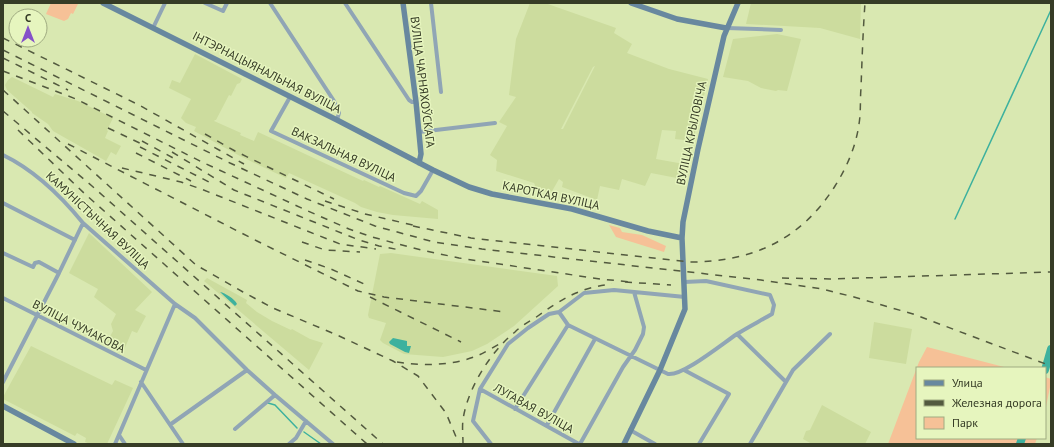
<svg xmlns="http://www.w3.org/2000/svg" width="1054" height="447" viewBox="0 0 1054 447" font-family="'PT Sans',sans-serif">
  <style>
    .built { fill: #ccdc9e; fill-rule: evenodd }
    .green { fill: #f6c197 }
    .water { fill: #3db19e }
    .lines { fill: none; stroke-linecap: round; stroke-linejoin: round }
    .stream { stroke: #3db19e; stroke-width: 1.5 }
    .river { stroke: #3db19e; stroke-width: 8 }
    .street { stroke: #90a5b5; stroke-width: 4 }
    .secondary { stroke: #68889f; stroke-width: 5.5 }
    .rail { stroke: #535a3f; stroke-width: 1.5; stroke-dasharray: 7 7; stroke-linecap: butt }
    .labels { text-anchor: middle; dominant-baseline: central; stroke-width: 3; stroke-linejoin: round; paint-order: stroke }
    .street-label { font-size: 12px; fill: #363c26; stroke: #e6f5be }
  </style>
  <rect width="100%" height="100%" fill="#d9e8b1"/>
  <path class="built" d="M530 3H545L616 28 614 33 632 44 627 53 669 69 708 79 693 141 675 139 676 131 662 130 656 159 684 164 682 179 651 173 645 186 622 179 619 190 600 186 597 200 562 187 563 182 559 179 551 193 534 189 535 185 534 183 496 171 497 160 490 155 507 126 499 122 516 97 509 95 516 39ZM595 66 563 129H561L593 67Z
    M751 3H861L860 39 820 28 746 24Z
    M777 34 801 39 787 91 778 90 776 91 761 88 748 81 723 77 733 39Z
    M195 54 242 79 240 83 237 84 231 96 229 95 216 120H215L214 121 241 133 240 135 254 141 258 132 363 181 364 180 379 187 380 186 420 204 422 201 438 210V219L393 215 377 212 361 207 355 203 289 173 286 178 240 156 194 131 196 127 186 123 181 118 191 99 169 88 172 80 180 83Z
    M12 77 53 97 55 94 78 101 113 118 107 130 108 131 105 138 121 146 116 155 111 152 106 161 53 131 48 124 32 113V112L7 90 5 85 8 80Z
    M89 233 152 292 135 310 146 316 137 333 132 331 124 350 107 342 113 331 111 324 116 314 94 297 98 289 69 273Z
    M391 253 557 276 558 286 514 326 487 344 472 351 443 357 404 354 383 343 380 340 386 323 369 318 368 315 380 254Z
    M207 278 247 300 246 303 257 312 272 321 291 330 292 329 310 339 323 343 309 370 204 281Z
    M874 322 912 329 906 364 869 358Z
    M31 346 112 385 115 380 133 388 107 444H90L85 442 86 438 77 433 75 436 3 399V397Z
    M822 405 871 432 865 444H812L803 439 806 431 810 430Z"/>
  <path class="green" d="M51 3H76L78 4 73 14 71 13 68 19 64 21 46 14Z
    M609 225 620 228 622 232 642 235 666 246 664 252 616 237Z
    M927 347 1008 368H917V438H1037L1035 444H888L919 362Z
    M1045 377 1051 379V382L1045 412Z"/>
  <path class="water" d="M220 292C225 293 235 299 237 304L235 306Z
    M393 338 407 341V346H411L409 353 405 352 390 344 389 342Z"/>
  <g class="lines">
    <path class="stream" d="M955 219 1051 10
      M268 403 275 405 297 428
      M304 432 321 444"/>
    <path class="river" d="M1045 370 1051 349
      M1020 444 1022 438"/>
    <path class="street" d="M205 3 223 11 227 3
      M270 3 334 101 339 113 337 120
      M345 3 409 100 412 102H416
      M431 3 441 92
      M153 28 165 3
      M727 28 781 30
      M290 97 271 131 404 193 416 196 421 191 433 170
      M419 132 495 123
      M3 155C34 170 61 196 83 223L175 304 195 318 247 370 275 395 333 444
      M3 203 75 240
      M3 253 33 267 35 263 39 262 59 273
      M3 298 146 370
      M559 312 568 325 668 374C683 376 722 344 737 334 748 327 760 321 772 314L774 305 770 295 706 281 684 282
      M737 334 786 382
      M684 370 729 394 699 444
      M3 382 59 273 83 223
      M141 382 183 444
      M480 389 579 444
      M515 409 568 325
      M171 424 247 370
      M547 425 595 339
      M235 429 275 395
      M630 430 655 444
      M119 435 125 444
      M115 444 175 304
      M289 444 296 438 306 421
      M491 444 473 421 480 389 508 344 528 328 549 314 559 312 584 293 614 290 685 297
      M580 444 623 367 635 350 643 334 644 327 634 292
      M750 444 793 370 830 334"/>
    <path class="secondary" d="M103 3 337 120 433 170 469 187 492 194 572 209 648 231 682 238
      M403 3 416 102 421 154 419 163
      M631 3 677 19 726 28
      M3 406 74 444
      M624 444 660 370 685 309 682 238 683 222 698 149 724 36 738 3"/>
    <path class="rail" d="M3 38 139 105 244 164
      M3 50 230 163 307 199 375 226 434 242 482 249 761 280 822 289 854 297 913 314 1051 366
      M3 58 68 90
      M3 71 76 99 202 162 308 211 349 229 372 237 421 250 459 258 600 279 631 282
      M3 90 196 265 243 292 273 308 337 335 393 361 418 376 446 413 459 444
      M3 111 92 186 383 444
      M108 128 146 146
      M18 130 85 194 367 444
      M205 134 235 151 334 199
      M142 141 175 159
      M68 144 257 241 358 291 384 297 505 312
      M140 147 213 184
      M172 152 234 190 359 240 379 246 400 250
      M136 153 191 181
      M122 168 181 182 201 189 340 244 376 249
      M325 201 365 214 417 226
      M413 226 471 238 690 262C752 262 801 240 835 186 847 167 856 146 859 124 861 112 860 100 861 88 862 60 863 31 865 3
      M302 242 325 250 360 252
      M305 260 331 269 364 284
      M782 278 830 279 1051 272
      M625 282 671 285
      M370 297 461 342
      M397 362C424 366 453 366 479 355 486 352 494 347 501 343
      M463 444C463 436 462 427 463 420 467 389 491 351 515 332 521 326 528 322 535 318 562 299 578 288 612 284"/>
  </g>
  <g class="labels">
    <g class="street-label">
      <text transform="translate(267 72) rotate(27)">ІНТЭРНАЦЫЯНАЛЬНАЯ ВУЛІЦА</text>
      <text transform="translate(423 82) rotate(83)">ВУЛІЦА ЧАРНЯХОЎСКАГА</text>
      <text transform="translate(691 133) rotate(-78)">ВУЛІЦА КРЫЛОВІЧА</text>
      <text transform="translate(344 154) rotate(25)">ВАКЗАЛЬНАЯ ВУЛІЦА</text>
      <text transform="translate(551 195) rotate(12)">КАРОТКАЯ ВУЛІЦА</text>
      <text transform="translate(98 220) rotate(43)">КАМУНІСТЫЧНАЯ ВУЛІЦА</text>
      <text transform="translate(79 326) rotate(27)">ВУЛІЦА ЧУМАКОВА</text>
      <text transform="translate(534 408) rotate(29)">ЛУГАВАЯ ВУЛІЦА</text>
    </g>
  </g>
  <rect width="1054" height="447" fill="none" stroke="#363c26" stroke-width="8"/>
  <rect x="916" y="367" width="130" height="72" fill="#e6f5be" stroke="#a0ab81"/>
  <rect x="924" y="380" width="20" height="6" fill="#68889f" stroke="#a0ab81"/>
  <text x="952" y="387" font-size="12" fill="#363c26">Улица</text>
  <rect x="924" y="400" width="20" height="6" fill="#535a3f" stroke="#a0ab81"/>
  <text x="952" y="407" font-size="12" fill="#363c26">Железная дорога</text>
  <rect x="924" y="417" width="20" height="12" fill="#f6c197" stroke="#a0ab81"/>
  <text x="952" y="427" font-size="12" fill="#363c26">Парк</text>
  <g transform="translate(28 28)"><circle r="19" fill="#e6f5be" stroke="#a0ab81"/>
  <path d="M0-3L7 15L0 10L-7 15Z" fill="#8551c9"/>
  <text y="-6" font-size="11" font-weight="bold" text-anchor="middle" fill="#363c26">С</text>
  </g>
</svg>
